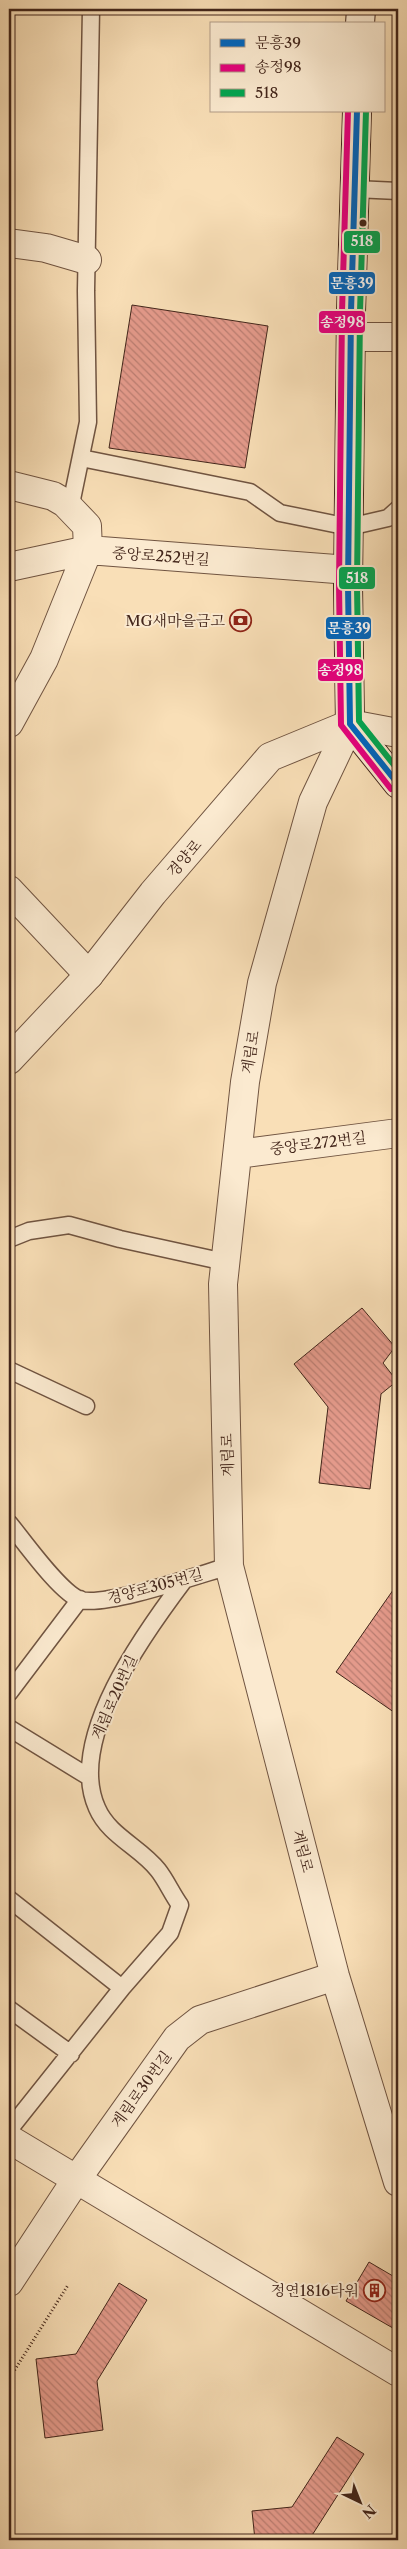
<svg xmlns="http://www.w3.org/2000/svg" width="407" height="2549" viewBox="0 0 407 2549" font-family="'Libre Caslon Text','Noto Serif KR',serif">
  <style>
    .building { fill: url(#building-back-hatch); stroke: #42251a }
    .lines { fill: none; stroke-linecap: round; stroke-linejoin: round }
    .service-casing { stroke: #705441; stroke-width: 19 }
    .minor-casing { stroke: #705441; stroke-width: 30 }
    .tertiary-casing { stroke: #705441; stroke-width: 30 }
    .secondary-casing { stroke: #42251a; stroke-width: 30 }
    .path { stroke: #42251a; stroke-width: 3; stroke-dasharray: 1 2.5; stroke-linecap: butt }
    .service { stroke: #fbead0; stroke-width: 16 }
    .minor { stroke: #fbead0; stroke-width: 28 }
    .tertiary { stroke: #fbead0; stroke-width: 28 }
    .secondary { stroke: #fbead0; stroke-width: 28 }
    .bus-1-casing { stroke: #fbead0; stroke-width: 10 }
    .bus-2-casing { stroke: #fbead0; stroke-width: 10 }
    .bus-3-casing { stroke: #fbead0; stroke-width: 10 }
    .bus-1 { stroke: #0065bd; stroke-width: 6 }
    .bus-2 { stroke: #e5007d; stroke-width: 6 }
    .bus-3 { stroke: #00a651; stroke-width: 6 }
    .bus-dot { fill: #42251a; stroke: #fbead0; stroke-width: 2 }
    .labels { text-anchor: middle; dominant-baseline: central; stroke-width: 4; stroke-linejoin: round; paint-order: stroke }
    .street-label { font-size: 15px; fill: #42251a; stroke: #fbead0 }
    .poi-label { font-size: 15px; fill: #42251a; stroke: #fbead0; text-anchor: end }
    .line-badge { stroke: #fbead0; stroke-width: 2 }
    .badge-label { font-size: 14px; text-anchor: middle; font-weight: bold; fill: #fff }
  </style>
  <defs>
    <pattern id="building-back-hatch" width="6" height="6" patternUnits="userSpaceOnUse" patternTransform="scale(1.25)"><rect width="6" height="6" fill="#e49a8b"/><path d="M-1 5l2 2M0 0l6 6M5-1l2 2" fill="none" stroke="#ba7d71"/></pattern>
  </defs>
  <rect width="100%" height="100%" fill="#f9dfb7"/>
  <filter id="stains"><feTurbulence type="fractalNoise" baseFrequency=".004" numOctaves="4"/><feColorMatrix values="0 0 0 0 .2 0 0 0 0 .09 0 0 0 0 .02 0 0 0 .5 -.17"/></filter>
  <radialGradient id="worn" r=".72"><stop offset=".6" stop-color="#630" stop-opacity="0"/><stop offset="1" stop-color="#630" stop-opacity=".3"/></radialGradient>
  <path class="building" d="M132 305 268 326 245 468 109 448Z
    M362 1308 395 1347 383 1363 397 1381 381 1394 370 1489 319 1483 328 1407 294 1364Z
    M398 1583V1715L336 1672Z
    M369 2262 398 2279V2331L346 2301Z
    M119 2283 147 2300 97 2381 103 2430 45 2438 36 2359 76 2354Z
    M337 2437 364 2454 309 2540H255L252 2511 292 2507Z"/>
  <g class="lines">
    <defs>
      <path id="service" d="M355 189 398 191
        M81 458 250 492 280 513 349 527 388 518 398 509
        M70 509 88 422 86 291 91 9
        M9 1239 29 1231 69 1225 120 1239 225 1262
        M9 1370 86 1406
        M9 1523C23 1540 61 1594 81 1600 106 1607 201 1574 229 1566
        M9 1693 80 1599
        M9 1728 89 1777
        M9 1899 122 1988
        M9 2009 71 2054
        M9 2130 122 1988 170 1933 180 1905C172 1894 166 1880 158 1870 140 1847 109 1836 97 1808 66 1739 145 1632 185 1579"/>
      <path id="minor" d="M9 243 46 248 87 260
        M351 337H398
        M9 485 53 496 65 503 87 526 88 550 44 659 9 723
        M9 567 88 550 349 570
        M350 724 313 802 262 983 245 1082 223 1284 229 1566 335 1976 398 2182
        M9 890 89 975
        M238 1154 398 1133
        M9 2139 398 2372
        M9 2282 76 2180 177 2038 200 2020 335 1976"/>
      <path id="tertiary" d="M9 1060 89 975 153 893 270 757 350 724 398 733"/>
      <path id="secondary" d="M360 24 361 9
        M357 111 351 312 348 585 350 724 398 784"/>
    </defs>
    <use href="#service" class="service-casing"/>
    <use href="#minor" class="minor-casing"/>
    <use href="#tertiary" class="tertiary-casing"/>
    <use href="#secondary" class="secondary-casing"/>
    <path class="path" d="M9 2379 68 2285"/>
    <use href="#service" class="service"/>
    <use href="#minor" class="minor"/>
    <use href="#tertiary" class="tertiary"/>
    <use href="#secondary" class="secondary"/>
    <defs>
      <path id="bus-1" d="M357 111 351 312 348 585 350 724 398 784"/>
      <path id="bus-2" d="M348 111 342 312 339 585 341 725 391 789"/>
      <path id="bus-3" d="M366 111 360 312 357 585 359 721 398 770"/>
    </defs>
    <use href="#bus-1" class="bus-1-casing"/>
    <use href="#bus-2" class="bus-2-casing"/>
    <use href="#bus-3" class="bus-3-casing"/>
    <use href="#bus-1" class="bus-1"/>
    <use href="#bus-2" class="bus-2"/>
    <use href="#bus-3" class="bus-3"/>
  </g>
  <defs>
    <symbol id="bank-ring" viewBox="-11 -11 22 22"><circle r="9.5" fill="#fbead0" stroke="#8f2418" stroke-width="1.5"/><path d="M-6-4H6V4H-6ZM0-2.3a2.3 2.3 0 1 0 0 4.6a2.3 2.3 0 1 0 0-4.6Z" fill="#8f2418"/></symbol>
    <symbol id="building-ring" viewBox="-11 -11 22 22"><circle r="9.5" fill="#fbead0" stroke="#8f2418" stroke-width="1.5"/><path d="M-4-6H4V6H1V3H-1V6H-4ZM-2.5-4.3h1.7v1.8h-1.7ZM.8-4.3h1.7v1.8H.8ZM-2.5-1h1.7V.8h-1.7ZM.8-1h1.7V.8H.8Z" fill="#8f2418"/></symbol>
  </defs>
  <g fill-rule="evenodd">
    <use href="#bank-ring" x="228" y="608" width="25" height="25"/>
    <use href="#building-ring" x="362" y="2278" width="25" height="25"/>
  </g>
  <circle class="bus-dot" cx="363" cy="223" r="4.5"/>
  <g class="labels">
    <g class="street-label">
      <text transform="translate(161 556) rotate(4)">중앙로252번길</text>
      <text transform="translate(184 858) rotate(-49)">경양로</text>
      <text transform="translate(250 1052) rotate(-80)">계림로</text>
      <text transform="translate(318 1143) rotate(-7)">중앙로272번길</text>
      <text transform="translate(227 1455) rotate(-91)">계림로</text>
      <text transform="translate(155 1586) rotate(-15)">경양로305번길</text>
      <text transform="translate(114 1697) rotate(-66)">계림로20번길</text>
      <text transform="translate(303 1851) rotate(76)">계림로</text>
      <text transform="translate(141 2089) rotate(-54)">계림로30번길</text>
    </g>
    <g class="poi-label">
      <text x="225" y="620">MG새마을금고</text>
      <text x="359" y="2290">정연1816타워</text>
    </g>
  </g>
  <g class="line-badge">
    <rect x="343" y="230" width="38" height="24" rx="5" fill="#00a651"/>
    <rect x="328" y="271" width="48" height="24" rx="5" fill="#0065bd"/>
    <rect x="318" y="310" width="48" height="24" rx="5" fill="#e5007d"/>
    <rect x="338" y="566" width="38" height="24" rx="5" fill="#00a651"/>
    <rect x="325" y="616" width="47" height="24" rx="5" fill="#0065bd"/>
    <rect x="317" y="658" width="47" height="24" rx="5" fill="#e5007d"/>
  </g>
  <g class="badge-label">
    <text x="362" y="246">518</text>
    <text x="352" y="288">문흥39</text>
    <text x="342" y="327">송정98</text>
    <text x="357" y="583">518</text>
    <text x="349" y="633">문흥39</text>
    <text x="340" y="675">송정98</text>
  </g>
  <rect width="407" height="2549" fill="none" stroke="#f9dfb7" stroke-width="30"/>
  <rect x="10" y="10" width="387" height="2529" fill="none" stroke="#42251a" stroke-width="2.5"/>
  <rect x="15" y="15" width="377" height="2519" fill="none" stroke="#42251a"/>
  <rect x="210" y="22" width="175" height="90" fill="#fbead0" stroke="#b19b87"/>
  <rect x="220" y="39" width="25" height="8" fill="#0065bd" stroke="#b19b87"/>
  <text x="255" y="48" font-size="15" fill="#42251a">문흥39</text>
  <rect x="220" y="64" width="25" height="8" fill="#e5007d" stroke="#b19b87"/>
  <text x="255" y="72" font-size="15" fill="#42251a">송정98</text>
  <rect x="220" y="89" width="25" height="8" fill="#00a651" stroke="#b19b87"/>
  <text x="255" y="98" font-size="15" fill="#42251a">518</text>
  <g transform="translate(360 2502) rotate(137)" stroke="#fbead0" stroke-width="4" paint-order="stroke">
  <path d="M0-4L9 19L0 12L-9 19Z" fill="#42251a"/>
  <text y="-8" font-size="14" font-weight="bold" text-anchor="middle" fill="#42251a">N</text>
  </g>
  <rect width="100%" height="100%" filter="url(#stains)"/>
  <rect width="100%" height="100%" fill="url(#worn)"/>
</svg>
